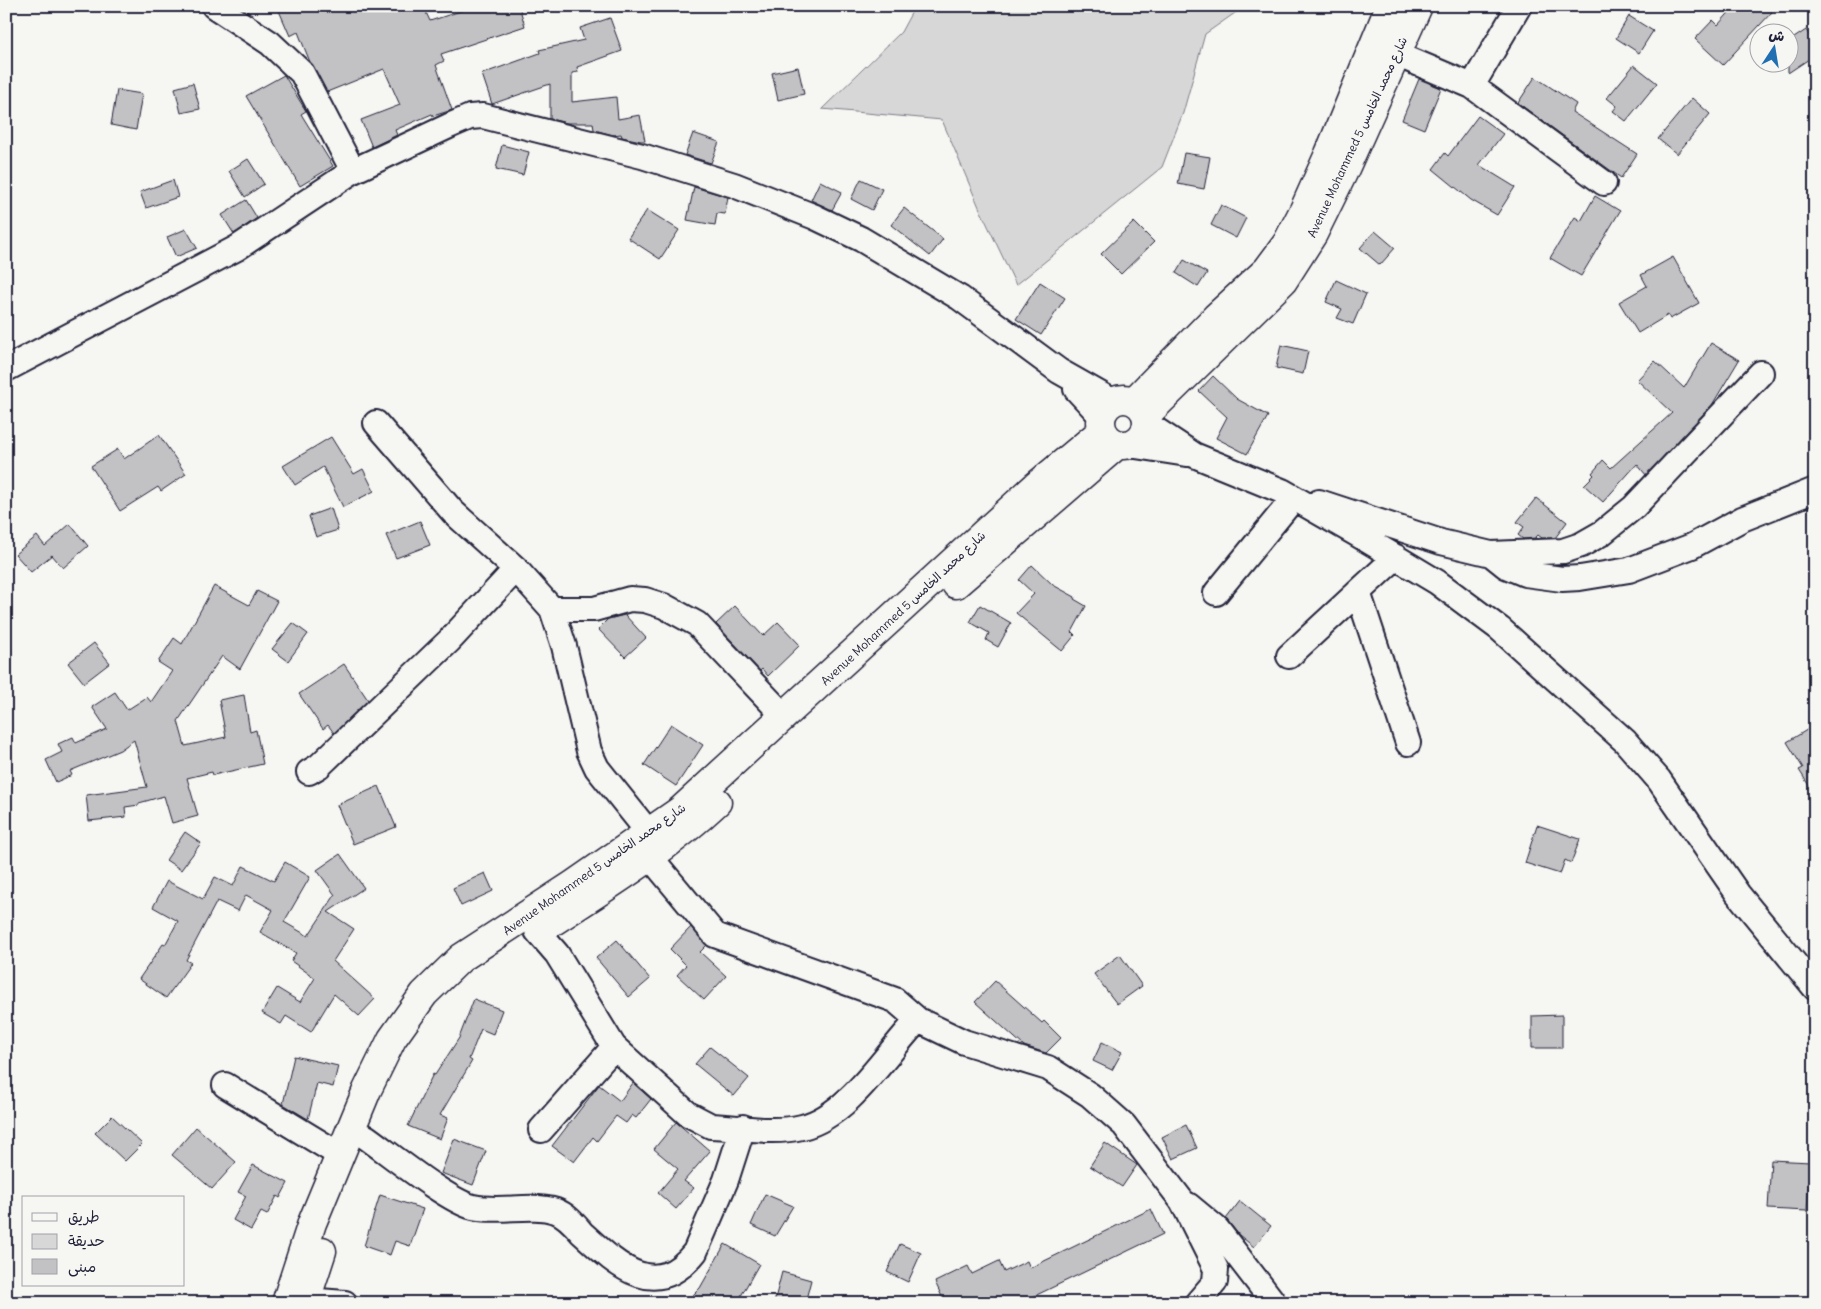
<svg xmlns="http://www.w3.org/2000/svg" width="1821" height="1309" viewBox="0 0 1821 1309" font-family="Delius,'Playpen Sans Arabic',sans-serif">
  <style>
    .green { fill: #d7d7d7; stroke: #7c7c89 }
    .building { fill: #c2c2c4; stroke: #22223b }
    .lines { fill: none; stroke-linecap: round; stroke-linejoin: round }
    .minor-casing { stroke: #22223b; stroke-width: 28 }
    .major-casing { stroke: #22223b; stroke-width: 31 }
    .minor { stroke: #f6f6f2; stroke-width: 24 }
    .major { stroke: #f6f6f2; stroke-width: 28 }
    .labels { text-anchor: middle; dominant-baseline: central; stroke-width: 4; stroke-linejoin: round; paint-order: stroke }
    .street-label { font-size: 12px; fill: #22223b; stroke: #f6f6f2 }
  </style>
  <rect width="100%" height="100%" fill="#f6f6f2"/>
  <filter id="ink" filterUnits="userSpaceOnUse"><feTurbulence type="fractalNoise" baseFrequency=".02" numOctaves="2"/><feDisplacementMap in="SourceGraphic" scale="10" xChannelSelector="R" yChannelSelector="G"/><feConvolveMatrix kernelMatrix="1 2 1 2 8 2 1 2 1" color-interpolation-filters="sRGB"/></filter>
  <g filter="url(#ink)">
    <path class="green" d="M915 6H1245L1205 34 1183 113 1162 167 1016 285 979 207 942 120 822 109 901 32Z"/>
    <path class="building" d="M277 6H423L430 21 476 6H519L525 26 441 54 444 61 436 65 452 110 433 116 432 114 395 130 397 135 372 147 361 120 400 105 384 69 327 92 310 62 298 32 290 36Z
      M1735 6H1766L1772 12 1723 65 1695 39 1713 20 1718 25Z
      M1629 16 1653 31 1639 53 1616 38Z
      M610 18 622 51 577 67 578 72 572 73V102L616 97 618 119 640 115 645 141H641L622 137 621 134 613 135 594 130 593 123H567L550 119V84L492 104 482 74 540 53 539 50 584 40 580 28Z
      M1806 30 1815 44V55L1788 73V42Z
      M1634 65 1657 83 1626 121 1613 111 1617 106 1607 98Z
      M798 67 804 94 778 100 772 73Z
      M284 75 306 111 301 114 333 166 300 186 246 96Z
      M1535 77 1576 104 1572 112 1637 154 1621 178 1518 103Z
      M1419 79 1441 88 1424 129 1402 120Z
      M193 83 200 109 181 113 175 88Z
      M117 90 142 94 136 130 111 125Z
      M1692 98 1710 114 1677 154 1658 139Z
      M1478 116 1503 134 1479 165 1515 187 1497 215 1471 200 1433 169 1445 153 1448 156Z
      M693 133 719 142 711 163 685 155Z
      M502 145 529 152 523 175 496 169Z
      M1184 153 1210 157 1204 189 1178 184Z
      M248 159 264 184 245 197 229 171Z
      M861 179 882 189 872 210 851 199Z
      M173 180 178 197 146 208 140 192Z
      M820 181 842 192 832 210 811 200Z
      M694 187 728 197 725 214 717 213 715 225 687 220Z
      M1595 196 1620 211 1581 276 1550 258 1575 217 1581 221Z
      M246 200 257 218 234 234 222 215Z
      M1221 205 1246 218 1236 238 1211 225Z
      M904 208 943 239 930 256 891 225Z
      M647 210 679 230 660 259 628 238Z
      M1134 222 1154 242 1121 274 1101 254Z
      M186 229 197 248 176 257 167 237Z
      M1375 231 1395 248 1380 265 1360 248Z
      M1673 257 1699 303 1670 319 1668 315 1638 333 1619 302 1647 286 1641 275Z
      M1184 260 1207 273 1198 287 1176 273Z
      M1336 280 1366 294 1353 324 1337 318 1342 309 1326 302Z
      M1040 282 1065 298 1041 335 1016 319Z
      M1711 343 1739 360 1712 405 1646 475 1637 464 1603 502 1584 485 1594 475 1592 473 1603 460 1611 468 1672 413 1637 380 1655 361 1684 388Z
      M1281 345 1308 351 1303 374 1276 368Z
      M1213 376 1237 399 1268 416 1247 454 1216 438 1227 417 1199 391Z
      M159 435 186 474 161 491 158 487 120 511 91 466 118 449 124 459Z
      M331 437 354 474 363 469 374 491 343 507 323 467 295 485 283 466Z
      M1536 498 1567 522 1555 538H1542L1538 535 1535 538 1523 539 1518 535 1524 527 1517 522Z
      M331 508 338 530 316 537 309 516Z
      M420 521 430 545 396 558 386 535Z
      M70 524 88 546 63 568 52 555 31 572 15 554 37 536 45 546Z
      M1032 565 1053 585 1075 597 1074 599 1086 606 1072 632 1075 635 1062 651 1016 613 1034 594 1019 580Z
      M214 586 249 605 257 591 277 601 240 669 222 656 178 721 185 746 226 737 219 700 244 695 250 732 256 730 263 764 213 775 212 772 187 778 198 816 172 823 164 796 139 803V805L125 807 126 817 89 821 86 795 147 787 134 740 120 750 70 771 72 775 56 782 46 760 62 752 58 744 73 737 76 743 107 729 92 707 115 692 127 710 147 697 151 702 172 671 158 662 174 638 182 644Z
      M980 605 1011 623 998 647 986 640 989 633 970 622Z
      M735 606 763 636 778 622 800 645 768 676 762 669 760 671 716 624Z
      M625 615 646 638 625 657 598 629 608 619Z
      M293 623 308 634 288 661 272 649Z
      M94 643 110 663 84 683 68 663Z
      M344 664 368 700 334 733 328 725 323 729 299 694Z
      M671 724 703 745 676 786 644 765Z
      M1815 725V795L1799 770 1803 768 1787 742Z
      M379 786 396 827 353 844 337 805Z
      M1537 825 1580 839 1571 863 1565 860 1560 874 1525 863Z
      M185 832 201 843 181 870 166 860Z
      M340 854 364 888 328 912 354 929 333 961 375 999 359 1016 334 994 311 1032 286 1016 281 1024 262 1013 277 988 300 1002 315 978 291 961 296 953 260 932 273 910 246 895 238 911 217 901 186 960 191 963 166 998 139 979 163 944 165 945 178 921 153 907 167 881 203 899 215 877 233 886 243 866 274 881 285 862 310 877 284 922 308 936 335 895 317 870Z
      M485 873 493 891 461 906 453 888Z
      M691 927 707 945 700 952 726 976 704 1000 677 975 686 965 670 949Z
      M617 940 650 979 629 997 596 958Z
      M1120 955 1142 986 1117 1004 1094 974Z
      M995 981 1042 1023 1044 1021 1061 1038 1046 1053 1024 1046 975 1002Z
      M474 999 502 1010 493 1034 481 1029 469 1059 472 1061 440 1115 448 1118 440 1139 408 1126 433 1074 435 1075 459 1038Z
      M1562 1015V1048H1532V1016Z
      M1102 1042 1122 1052 1112 1070 1093 1061Z
      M710 1047 749 1078 734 1096 695 1064Z
      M294 1056 338 1066 333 1087 317 1083 308 1119 283 1104Z
      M633 1083 651 1099 636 1118 632 1115 626 1123 616 1116 597 1141 593 1137 574 1162 552 1146 599 1085 620 1101Z
      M112 1116 142 1144 125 1161 95 1133Z
      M676 1122 710 1151 684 1181 694 1188 676 1209 658 1193 678 1169 654 1149Z
      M1186 1125 1197 1148 1173 1159 1162 1137Z
      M196 1127 236 1162 212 1189 172 1155Z
      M454 1139 486 1151 473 1185 441 1173Z
      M1105 1143 1137 1165 1122 1187 1090 1166Z
      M1771 1160 1810 1162 1807 1211 1768 1209Z
      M253 1165 288 1183 280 1198 277 1196 267 1215 261 1212 251 1230 233 1220 246 1196 238 1192Z
      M765 1194 793 1206 775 1236 751 1225Z
      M380 1195 423 1209 410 1246 395 1241 390 1255 364 1246Z
      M1240 1201 1271 1226 1254 1247 1239 1235 1226 1219Z
      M1151 1209 1163 1234 1020 1303H945L935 1282 968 1266 972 1274 999 1261 1004 1272 1027 1261 1030 1268Z
      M725 1244 759 1264 737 1303H685L700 1288Z
      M900 1244 921 1253 908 1282 887 1272Z
      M782 1272 811 1280 805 1303H774Z"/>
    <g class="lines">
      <defs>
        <path id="minor" d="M214 6 270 43 302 73 353 171
          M1396 54 1472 86 1604 183
          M1472 86 1519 6
          M6 369 237 248 353 171 449 126 470 117 483 116 642 156 734 185 815 217 861 239 960 298 1059 371 1112 401
          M1076 389 1101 416
          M376 423 453 512 516 569
          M1147 424 1194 455 1282 491 1357 534 1437 582 1500 629 1625 741 1659 780 1738 894 1815 988
          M1129 445 1187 454
          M1319 502 1441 542 1491 554 1506 566 1525 574 1562 579 1580 578 1629 570 1692 546 1742 519 1815 490
          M1491 554 1563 551 1581 545 1602 533 1634 507 1761 373
          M1358 592 1408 743
          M1216 593 1294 498
          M552 609H594L630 599 645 600 664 606 697 624 785 717
          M1289 656 1396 557
          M309 772 319 766 449 641 516 569 552 609 564 646 589 751 597 768 649 833
          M651 858 715 935 895 1000 918 1020 964 1042 1048 1068 1090 1095 1124 1125 1182 1201 1216 1269 1215 1282 1197 1303
          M537 931 557 954 614 1047 541 1130
          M614 1047 688 1114 711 1126C740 1127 773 1134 802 1127 849 1116 886 1053 918 1020
          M225 1085 340 1155
          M366 1137C390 1154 448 1201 473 1207 501 1213 530 1203 556 1211 567 1215 575 1225 582 1233 618 1266 655 1302 695 1252L726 1180 743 1127
          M1188 1205 1217 1229 1274 1303
          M306 1300 345 1303"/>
        <path id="major" d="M1138 397 1216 317 1267 270 1287 243 1304 210 1329 154 1390 6
          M1101 422a23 23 0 1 1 46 0a23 23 0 1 1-46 0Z
          M1146 415 1283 281 1313 234 1343 173 1418 6
          M956 584 1117 445
          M546 926C606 887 665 851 717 802
          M286 1303 312 1223 367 1090 392 1039 424 994 461 958 573 885 681 810 1036 486 1102 431
          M305 1303 322 1251"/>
      </defs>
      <use href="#minor" class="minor-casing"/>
      <use href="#major" class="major-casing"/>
      <use href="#minor" class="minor"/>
      <use href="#major" class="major"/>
    </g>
  </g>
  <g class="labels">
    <g class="street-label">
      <text transform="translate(1357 137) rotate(-65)">Avenue Mohammed 5 شارع محمد الخامس</text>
      <text transform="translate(903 608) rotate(-43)">Avenue Mohammed 5 شارع محمد الخامس</text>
      <text transform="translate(594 869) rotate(-35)">Avenue Mohammed 5 شارع محمد الخامس</text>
    </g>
  </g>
  <rect width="1821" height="1309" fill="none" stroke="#f6f6f2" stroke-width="25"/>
  <rect x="12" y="12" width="1796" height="1284" fill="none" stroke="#22223b" stroke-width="2" filter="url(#ink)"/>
  <rect x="22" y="1196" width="162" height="90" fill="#f6f6f2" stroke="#a1a1a9"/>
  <rect x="32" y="1213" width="25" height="8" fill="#f6f6f2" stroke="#a1a1a9"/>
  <text x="68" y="1222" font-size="15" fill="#22223b">طريق</text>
  <rect x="32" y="1234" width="25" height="15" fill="#d7d7d7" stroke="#a1a1a9"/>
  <text x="68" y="1246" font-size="15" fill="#22223b">حديقة</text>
  <rect x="32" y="1259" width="25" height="15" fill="#c2c2c4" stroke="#a1a1a9"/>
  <text x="68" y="1272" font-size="15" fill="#22223b">مبنى</text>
  <g transform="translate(1774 48) rotate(12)"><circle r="24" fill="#f6f6f2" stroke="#a1a1a9"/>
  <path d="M0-4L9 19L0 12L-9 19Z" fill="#1f6fb2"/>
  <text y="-8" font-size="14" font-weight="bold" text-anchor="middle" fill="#22223b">ش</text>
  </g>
</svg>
